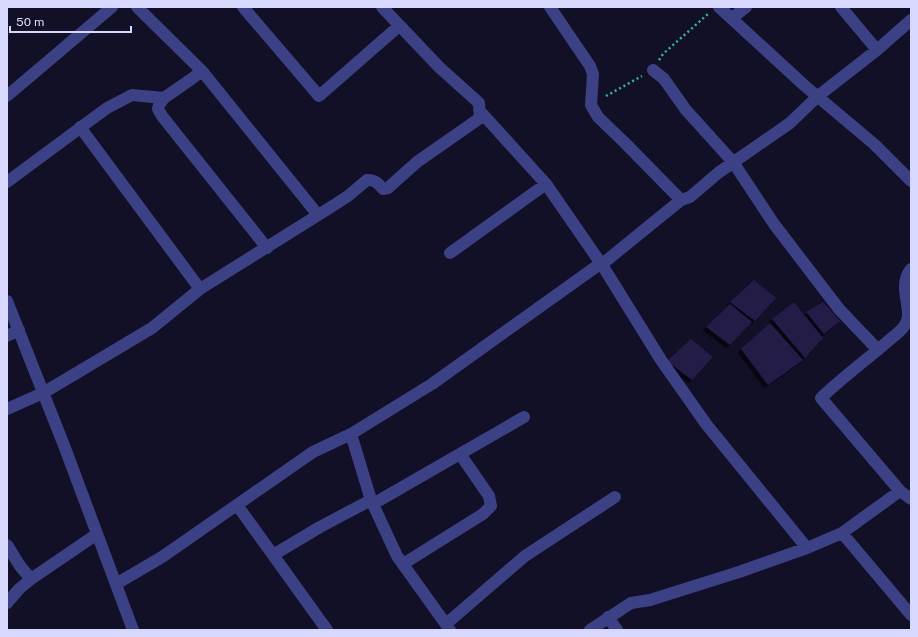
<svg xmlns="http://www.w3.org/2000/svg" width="918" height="637" viewBox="0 0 918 637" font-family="'Public Sans',sans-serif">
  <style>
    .building { fill: #211c47; filter: url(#shadow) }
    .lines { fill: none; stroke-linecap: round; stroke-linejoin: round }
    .path { stroke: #32b7a3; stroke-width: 2.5; stroke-dasharray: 2 3; stroke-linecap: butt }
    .street { stroke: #3c4085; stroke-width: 12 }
  </style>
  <defs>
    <filter id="shadow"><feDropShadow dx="-3.5" dy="3.5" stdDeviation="0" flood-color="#0009"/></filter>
  </defs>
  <rect width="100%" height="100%" fill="#121027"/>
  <path class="building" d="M754 280 776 298 755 321 730 302Z
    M794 302 823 338 805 358 772 319Z
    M823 302 840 321 824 334 806 312Z
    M730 304 752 322 730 345 706 327Z
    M770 323 803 360 768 385 741 349Z
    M691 339 713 357 692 380 667 361Z"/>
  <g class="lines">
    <path class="path" d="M659 60 663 54 708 14
      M606 96 642 76"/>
    <path class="street" d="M137 7 202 71 190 80 164 98 159 105 158 109 162 116 267 248
      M243 7 319 96 399 26
      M550 7 590 66 593 74 591 105 598 117 624 142 681 200 690 197 718 173 790 123 818 96 877 50 911 20
      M719 7 805 86 874 144 911 181
      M841 7 877 50
      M732 18 746 7
      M653 70 664 79 686 110 733 162 774 224 839 309 878 350
      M202 71 318 215
      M7 96 112 7
      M479 110 546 184 604 268 661 360 706 424 807 548
      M80 127 200 289
      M7 182 107 108 132 95 164 98
      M450 253 546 184
      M7 301 65 448 133 630
      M7 336 19 330
      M7 409 43 393 152 328 200 289 331 207 348 196 367 180C375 180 378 183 383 189L388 188 417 162 480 118 479 103 439 67 382 7
      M351 434 371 500 397 556 450 630
      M900 491 911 499
      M373 504 524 417
      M237 505 327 630
      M842 533 911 615
      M7 545 20 566 31 579
      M273 555 320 527 371 500
      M403 564 483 514 491 506 489 496 460 454
      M116 584 162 557 313 452 351 434 432 384 597 266 601 265 681 200
      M7 603 19 589 31 579 97 534
      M608 617 617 630
      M446 624 525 556 615 497
      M590 630 631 603 650 600 739 572 807 548 842 533 900 491 821 398C842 378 865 361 887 342 892 337 901 332 905 325 915 311 896 287 911 269"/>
  </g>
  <rect width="918" height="637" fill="none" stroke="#d8d7fe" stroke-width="16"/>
  <path d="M10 26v6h121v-6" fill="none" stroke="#d8d7fe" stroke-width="2"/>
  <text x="16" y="26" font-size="12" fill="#d8d7fe" stroke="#121027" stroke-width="3" paint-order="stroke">50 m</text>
</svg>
